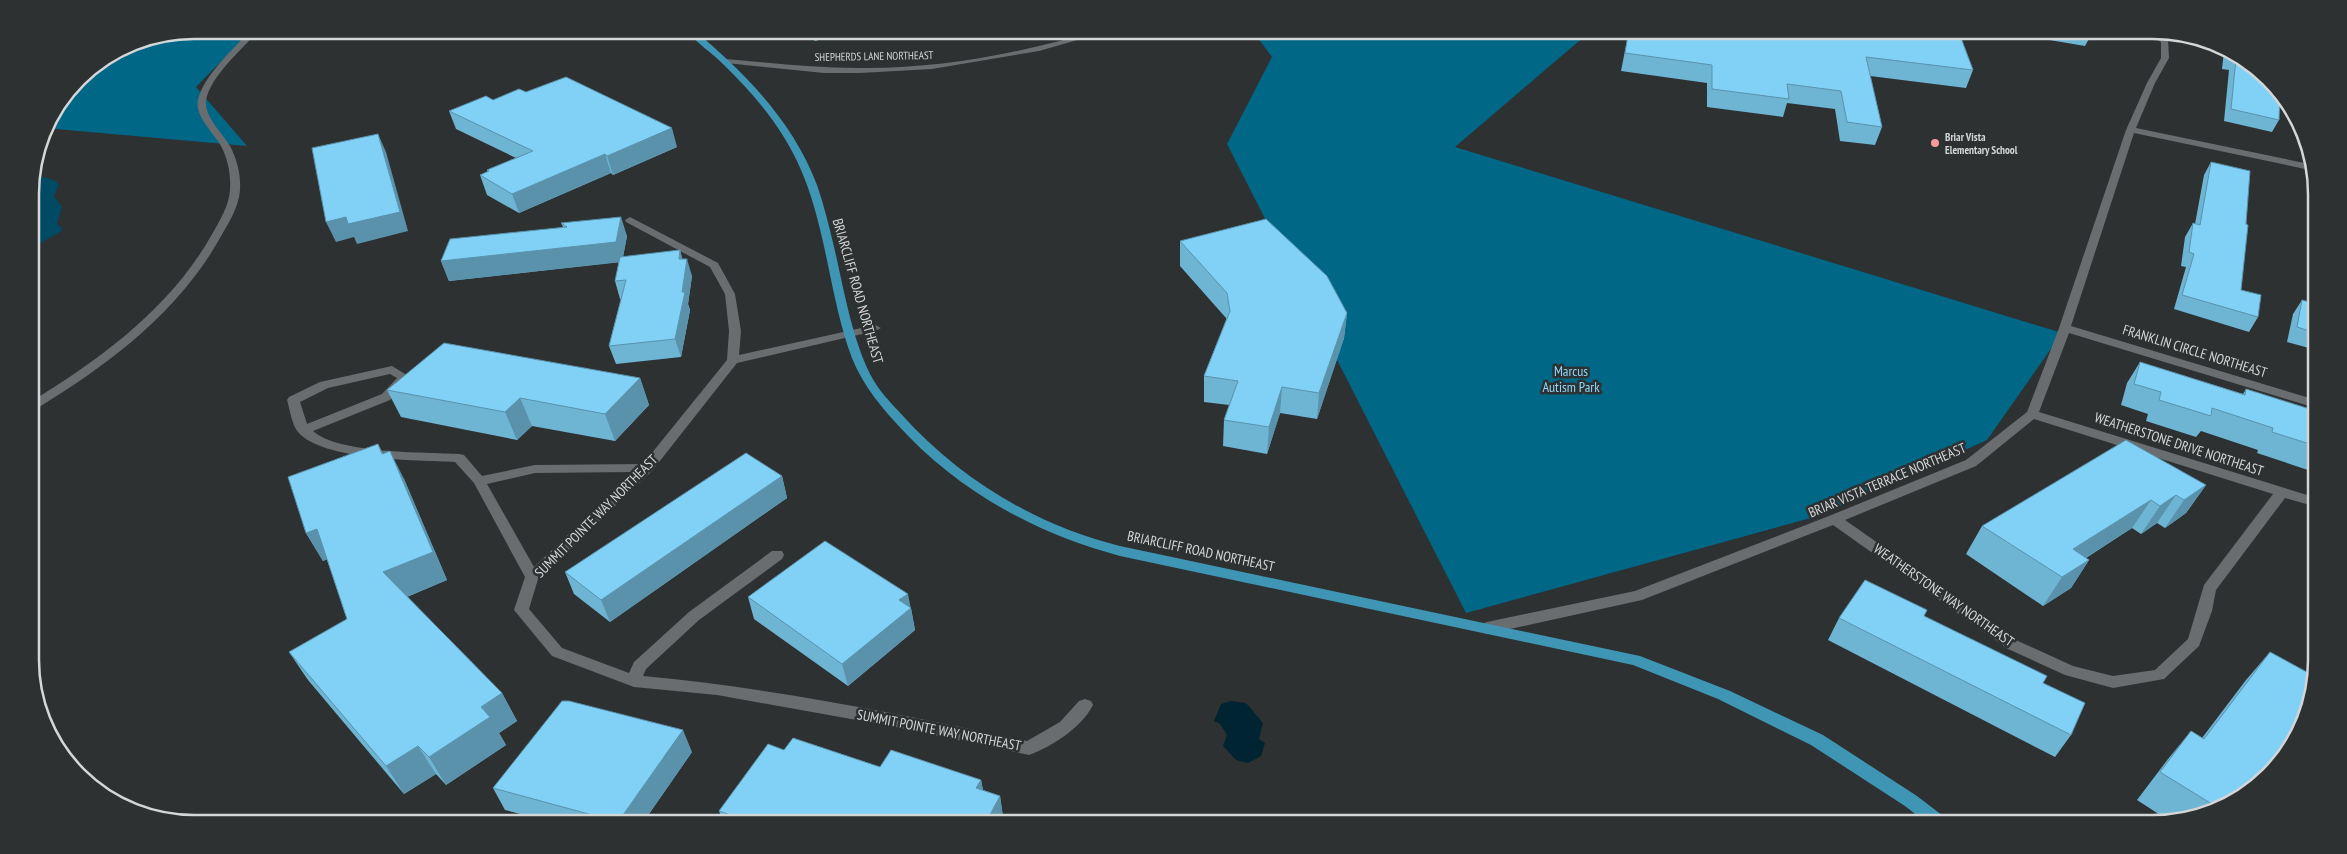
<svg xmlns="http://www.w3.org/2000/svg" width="2347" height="854" viewBox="0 0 2347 854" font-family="'PT Sans Narrow',sans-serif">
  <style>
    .green { fill: #004a63 }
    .forest { fill: #006787 }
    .water { fill: #002431 }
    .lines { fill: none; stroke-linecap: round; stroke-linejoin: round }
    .minor { fill: #696d6f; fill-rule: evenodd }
    .major { fill: #3f95b4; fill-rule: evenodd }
    .wall { fill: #6eb4d3 }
    .shaded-wall { fill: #5a92ac }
    .building { fill: #80d1f5; stroke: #5a92ac }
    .poi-dot { fill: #f59b9d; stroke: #2d3132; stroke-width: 2 }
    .labels { text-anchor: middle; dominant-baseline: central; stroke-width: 5; stroke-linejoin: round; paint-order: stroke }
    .far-street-label { font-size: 11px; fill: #d4d6d7; stroke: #2d3132 }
    .far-poi-label { font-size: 11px; font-weight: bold; fill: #d4d6d7; stroke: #2d3132; text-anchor: start }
    .street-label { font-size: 14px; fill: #d4d6d7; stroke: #2d3132 }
    .park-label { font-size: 14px; fill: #8ed9fb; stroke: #2d3132 }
    .rim { fill: none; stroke: #d4d6d7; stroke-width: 2.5 }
  </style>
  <rect width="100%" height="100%" fill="#2d3132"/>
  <path class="green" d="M44 177 56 181 59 185 54 196 62 207 57 224 62 228V231L31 248 30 183 31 179Z"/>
  <path class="forest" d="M194 30H252L196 87 247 146 45 128 47 121 86 71 132 42Z
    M1252 30H1592L1455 147 2062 333 1987 440 1818 516 1466 613 1227 144 1272 57Z"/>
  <path class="water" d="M1231 701 1246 703 1263 723 1259 739 1265 743 1261 756 1248 763 1236 760 1223 746 1227 735 1220 724 1214 721 1221 704Z"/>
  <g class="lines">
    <path class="minor" d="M250 30H258C242 51 216 70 207 96 201 114 221 131 230 146 237 159 241 175 240 190 239 207 228 224 220 238 178 313 108 365 36 409L32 410V401C102 358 170 308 211 236 219 222 229 206 230 190 231 175 228 159 221 146 213 131 192 115 199 96 208 71 233 50 250 30Z
      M468 30H493L489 32 454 36 450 34Z
      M1099 30H1112L1039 51 932 69 860 73H824L726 63 722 61 726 59C770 63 815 68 859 68 941 69 1021 53 1099 30Z
      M2144 30H2154L2168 39 2169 58 2155 83 2136 128 2314 165 2315 171 2134 133 2071 326 2316 400V408L2069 333 2039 412 2317 498V507L2285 498 2216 590 2212 611 2199 646 2164 679 2113 688 2065 675 2008 649 1833 525 1642 600 1487 634 1482 632 1480 628 1482 624 1487 622 1635 591 1829 516 1966 460 2027 412 2059 328 2126 130 2147 83 2161 58V42ZM2034 419 2273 494 2204 585 2188 639 2155 670 2113 676 2073 666 2018 641 1845 520 1976 466Z
      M630 217 718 263 735 294 741 331 739 355 875 325 881 328 875 331 737 363 652 471 538 579 529 609 562 648 629 673 634 662 689 612 772 551H782L784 555 782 559 699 620 646 669 643 676C773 688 900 714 1027 741L1060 722 1079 701 1085 699 1091 701 1093 705C1081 728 1053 746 1029 755L901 728 717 695 634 687 552 656 514 610 525 577 474 483 455 462C418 460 323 461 298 432 292 425 290 410 287 400L289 397 320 382 392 366 410 377 390 400 313 431C338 454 424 452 459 454L464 455 482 476 535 465 643 464 727 360 729 331 725 294 710 267 626 222 625 220ZM390 374 397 378 382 394 307 424 300 402 328 388ZM634 472 534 567 487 484 535 473Z"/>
    <path class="major" d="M685 30H694C745 73 793 121 817 185 824 205 829 226 834 247 844 289 851 335 870 374 878 390 891 403 903 416 961 480 1036 525 1120 546L1640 656 1730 691 1823 735 1917 796 1947 819 1949 824H1928L1905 806 1811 745 1718 699 1633 665 1120 556C1034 533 956 490 896 423 875 400 858 378 848 347 828 286 825 220 797 161 780 125 753 93 724 65 712 53 697 43 685 30Z"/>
  </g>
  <path class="wall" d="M799 30H851L815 41Z
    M1629 30 1706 36V30H1958L1973 70 1966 88 1870 76 1882 127 1875 145 1840 141 1835 109 1787 103 1783 117 1707 107V83L1621 71Z
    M2038 30H2091V35L2085 46 2038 38Z
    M2224 51 2276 86 2279 120 2272 132 2224 121 2229 70 2222 69Z
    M526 92 677 147 613 175 611 173 519 213 487 195 480 175 488 172 487 170 516 158 456 129 449 111Z
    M2211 162 2246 224 2241 290 2258 317 2249 332 2174 309 2186 267 2181 266 2185 237 2193 223 2195 224 2204 175Z
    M561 223 627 236 623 257 680 250 682 259 692 276 688 304 690 310 681 357 616 364 609 346 621 299H620L615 281 619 262 449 281 441 261 563 227Z
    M1180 241 1347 313 1344 338 1317 419 1280 413 1267 454 1223 446 1224 420 1229 405 1204 402V376L1226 320V318L1180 266Z
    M2302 300 2316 304V350L2287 342 2293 314Z
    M2140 362 2243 394 2246 389 2316 411V465H2315L2311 471 2257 453 2258 450 2201 431 2196 437 2146 421 2148 414 2121 405 2127 383Z
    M640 378 649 405 615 441 532 426 517 440 401 417 387 390Z
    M378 444 383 454 404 479 447 580 407 597 502 693 517 721 499 733 506 745 446 785 436 774 404 794 308 680 289 652 347 619 327 559 323 561 306 533Z
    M782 476 787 498 610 622 574 594 565 572Z
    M2206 485 2186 513 2165 528 2157 523 2141 534 2132 528 2086 558 2089 560 2071 588 2043 606 1966 554 1982 526Z
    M748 597 910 607 911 608 915 630 848 686 754 619Z
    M1924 616 2043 683 2071 735 2055 757 1828 640 1839 618Z
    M2270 652 2253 790 2215 812 2171 822 2137 800 2168 759 2191 731 2202 738 2246 680Z
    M784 750 880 767 981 780 983 790 1000 796 1004 824H724L719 811Z
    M692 752 642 824H557L505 810 493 788Z"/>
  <path class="shaded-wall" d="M813 30H851L815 41Z
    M672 128 677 147 613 175 607 156Z
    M378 134 386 152 408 231 357 244 354 237 336 242 326 222 346 217Z
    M605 154 611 173 519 213 512 194Z
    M621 217 627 236 622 262 449 281 441 261Z
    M680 250 685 268 679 259Z
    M687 259 692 276 688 304 690 310 681 357 675 339Z
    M1347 313 1344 338 1317 419 1319 393Z
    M640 378 649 405 615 441 605 414Z
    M1282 387 1280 413 1267 454 1269 427Z
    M520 398 532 426 517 440 505 412Z
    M390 451 404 479 447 580 399 600 383 572Z
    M782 476 787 498 610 622 601 600Z
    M2206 485 2186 513 2165 528 2184 500Z
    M2176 495 2157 523 2141 534 2160 506Z
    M2151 500 2132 528 2058 575 2073 549Z
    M317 529 333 557 323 561 306 533Z
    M2089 560 2071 588 2043 606 2062 577Z
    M908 594 915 630 848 686 842 664 899 600Z
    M502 693 517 721 499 733 506 745 446 785 429 757 481 707Z
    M683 730 692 752 642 824H619L618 822Z
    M418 746 436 774 404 794 386 766Z
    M981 780 986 807 976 788Z
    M1000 796 1004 824H985Z"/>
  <path class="building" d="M1629 30H1658L1711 37V30H1958L1973 70 1866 57 1882 127 1847 122 1841 91 1787 84 1789 99 1712 89V65L1625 53Z
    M2064 30H2091V35Z
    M2229 54 2276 86 2280 93 2279 120 2231 109 2236 59 2228 57Z
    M566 77 672 128 607 156 605 154 512 194 480 175 489 171 487 170 533 151 449 111 486 96 493 100 519 89 526 92Z
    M378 134 400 212 348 224 346 217 326 222 312 148Z
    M2211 162 2250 171 2246 224 2248 225 2241 290 2261 295 2258 317 2182 295 2194 254 2189 252 2193 223 2200 225Z
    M621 217 616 242 441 261 450 239 567 227 561 223Z
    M1266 219 1327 276 1347 313 1319 393 1282 387 1269 427 1224 420 1238 381 1204 376 1230 311 1227 293 1180 241Z
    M680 250 679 259H687L682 292H685L675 339 609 346 626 280 615 281 620 257Z
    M2302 300 2316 304V333L2297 327Z
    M444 343 640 378 605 414 520 398 505 412 387 390Z
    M2140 362 2245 395 2246 389 2316 411V446L2272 432 2273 428 2212 408 2211 416 2159 400 2161 392 2134 384Z
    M2126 440 2206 485 2184 500 2176 495 2160 506 2151 500 2073 549 2089 560 2062 577 1982 526Z
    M378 444 382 454 390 451 433 552 383 572 502 693 481 707 490 717 429 757 418 746 386 766 289 652 347 619 317 529 306 533 288 477Z
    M746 453 782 476 601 600 565 572Z
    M825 541 908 594 899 600 911 608 842 664 748 597Z
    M1865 580 1927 610 1924 616 2047 676 2043 683 2085 703 2071 735 1839 618Z
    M2270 652 2314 676 2308 712 2289 751 2253 790 2220 809 2160 772 2191 731 2204 739Z
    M562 701H569L683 730 618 822 493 788Z
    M793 738 880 767 891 750 981 780 976 788 1000 796 985 824H756L719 811 768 744 784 750Z"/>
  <circle class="poi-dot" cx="1935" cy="143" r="5"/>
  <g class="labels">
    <g class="far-street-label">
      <text transform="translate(874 56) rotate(-1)">SHEPHERDS LANE NORTHEAST</text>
    </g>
    <g class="far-poi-label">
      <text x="1945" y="137">Briar Vista<tspan x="1945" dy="13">Elementary School</tspan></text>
    </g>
    <g class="street-label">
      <text transform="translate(858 291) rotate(74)">BRIARCLIFF ROAD NORTHEAST</text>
      <text transform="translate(2195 351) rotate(17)">FRANKLIN CIRCLE NORTHEAST</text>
      <text transform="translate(2179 444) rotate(18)">WEATHERSTONE DRIVE NORTHEAST</text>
      <text transform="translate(1887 480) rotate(-23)">BRIAR VISTA TERRACE NORTHEAST</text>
      <text transform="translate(596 516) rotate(-45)">SUMMIT POINTE WAY NORTHEAST</text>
      <text transform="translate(1201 551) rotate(12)">BRIARCLIFF ROAD NORTHEAST</text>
      <text transform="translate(1944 595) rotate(35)">WEATHERSTONE WAY NORTHEAST</text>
      <text transform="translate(939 730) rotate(11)">SUMMIT POINTE WAY NORTHEAST</text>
    </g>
    <g class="park-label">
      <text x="1571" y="371">Marcus<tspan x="1571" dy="16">Autism Park</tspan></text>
    </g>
  </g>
  <path d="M0 0H2347V854H0ZM194 39H2153A155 155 0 0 1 2308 194V660A155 155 0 0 1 2153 815H194A155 155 0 0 1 39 660V194A155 155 0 0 1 194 39Z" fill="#2d3132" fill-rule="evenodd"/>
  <path class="rim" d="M194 39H2153A155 155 0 0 1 2308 194V660A155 155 0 0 1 2153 815H194A155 155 0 0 1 39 660V194A155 155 0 0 1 194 39Z"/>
</svg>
